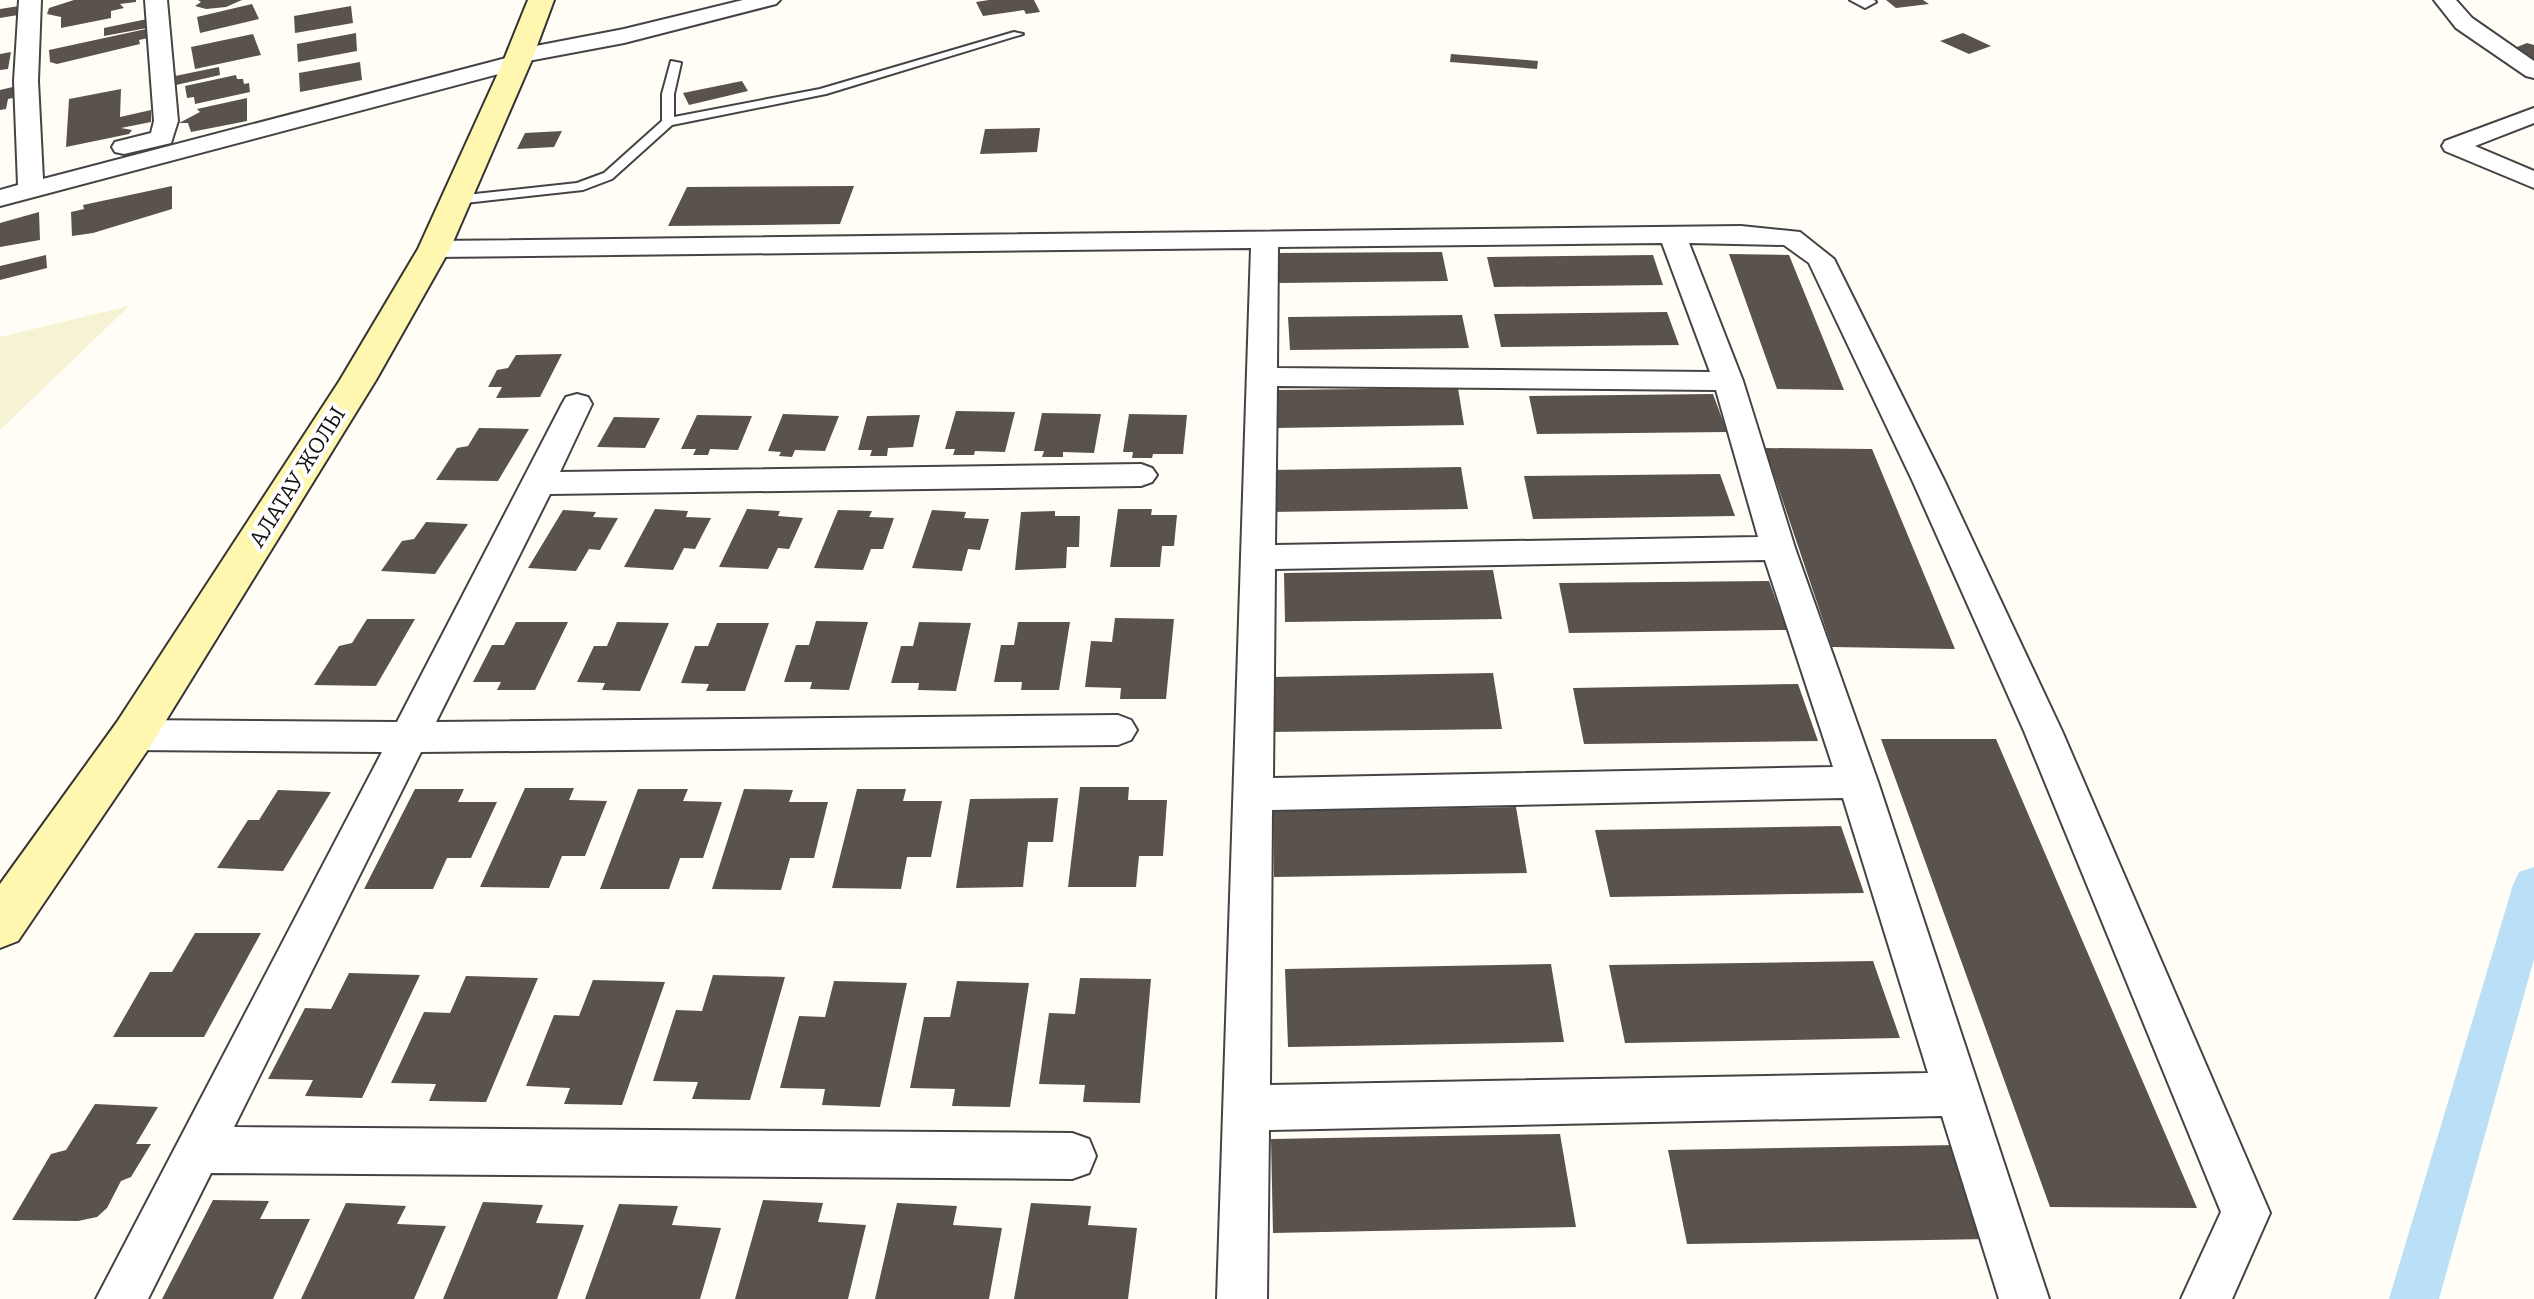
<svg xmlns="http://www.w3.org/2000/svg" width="2534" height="1299" viewBox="0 0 2534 1299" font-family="Bitter,serif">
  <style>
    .farmland { fill: #f6f3d4 }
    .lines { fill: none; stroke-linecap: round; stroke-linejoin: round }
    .canal { fill: #b9e0f7; fill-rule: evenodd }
    .building { fill: #5a524d }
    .lane-casing { stroke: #444; stroke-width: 4 }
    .street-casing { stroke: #444; stroke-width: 4 }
    .secondary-casing { stroke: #333; stroke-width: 4 }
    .lane { fill: #fff; fill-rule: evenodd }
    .street { fill: #fff; fill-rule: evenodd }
    .secondary { fill: #fff6b0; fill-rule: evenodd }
    .labels { text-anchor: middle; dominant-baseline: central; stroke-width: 8; stroke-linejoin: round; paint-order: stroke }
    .street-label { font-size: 22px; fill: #111; stroke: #fff }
  </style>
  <rect width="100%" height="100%" fill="#fffdf5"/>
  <path class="farmland" d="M129 306 0 430V337Z"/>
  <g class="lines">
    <path class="canal" d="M2534 867V959L2439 1299H2389L2513 885 2519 872Z"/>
  </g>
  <path class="building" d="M74 0H136V2L120 4 124 8 111 11V18L61 28V17L47 14 49 8Z
    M198 0H242L226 7 206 9 195 6 201 2Z
    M989 0H1034L1040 12 1026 14 1024 10 983 16 976 2Z
    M1886 0H1923L1929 4 1896 8Z
    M252 4 259 19 200 33 197 17Z
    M19 6 18 15 0 18V9Z
    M351 6 353 23 295 33 294 16Z
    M147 19V28L104 36V28Z
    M146 29 148 38 139 40 140 44 57 64 50 62 49 50Z
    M356 33 357 51 298 62 297 44Z
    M1963 33 1991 46 1969 54 1940 41Z
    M253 34 261 55 195 69 191 47Z
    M2527 43 2534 45V61L2507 51Z
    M11 52 8 69 0 70V54Z
    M1451 54 1538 61 1537 69 1450 62Z
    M360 62 362 80 300 92 299 73Z
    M219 67 220 75 176 85 175 76Z
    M236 75 237 79H243L244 84 249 83 250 92 195 104 194 97 187 98 185 86Z
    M742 81 748 91 689 105 683 93Z
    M17 86V97L8 99 6 109 0 110V90Z
    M121 89 120 117 151 110V122L121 128 132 130 129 134 66 147 69 99Z
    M247 98V121L191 132 188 123H179L200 112 197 109Z
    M1040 128 1037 152 980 154 985 129Z
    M562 131 554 147 517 149 525 133Z
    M172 186V209L93 233 72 236 71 212 84 209 83 205Z
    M854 186 840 224 668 226 687 187Z
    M39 212 40 240 0 247V223Z
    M1442 252 1448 281 1279 283 1277 253Z
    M1729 254 1789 255 1844 390 1777 389Z
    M46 255 47 268 0 280V266Z
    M1653 255 1663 285 1494 287 1487 257Z
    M1667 312 1679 345 1501 347 1494 314Z
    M1462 315 1469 348 1290 350 1288 317Z
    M562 354 540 397 496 398 502 387H488L497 370 508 368 516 355Z
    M1458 388 1464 425 1275 428 1274 390Z
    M1713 394 1727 432 1537 434 1529 396Z
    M956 411 1015 412 1005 452 975 451 974 455H953L955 449H945Z
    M1042 413 1101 414 1094 453 1063 452V457H1042L1044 451H1034Z
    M783 414 839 416 825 451 795 450 792 457 779 456 781 452 768 451Z
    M1129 414 1187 415 1183 454H1153L1152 458H1132L1133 452H1123Z
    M697 415 752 416 738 450 710 449 708 455H693L696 449H681Z
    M920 415 913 447 888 448 887 456H870L872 450H858L867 416Z
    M614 417 660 418 645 448 597 447Z
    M479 428 529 429 498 481 436 480 457 448 468 446Z
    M1765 448 1872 449 1955 649 1832 647Z
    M1461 467 1468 509 1267 512 1266 470Z
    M1720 474 1735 516 1533 519 1524 476Z
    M655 509 688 511 686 517 711 518 695 549 684 548 673 570 624 567Z
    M747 509 780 511 778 516 803 518 789 549 778 548 768 569 719 567Z
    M1118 509H1152L1151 515H1177L1174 546H1162L1160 567H1110Z
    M563 510 596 512 593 517 618 518 600 550 589 549 576 571 528 568Z
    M838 510 872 511 869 517 894 518 883 549H871L863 570 814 568Z
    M932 510 966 512 964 518 989 519 980 550 968 549 962 571 912 568Z
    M1055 511V516H1080L1079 547H1067L1066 568 1015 570 1021 512Z
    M426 522 468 524 435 574 381 571 402 541 414 539Z
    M1493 570 1502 619 1285 622 1284 573Z
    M1769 581 1787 630 1569 633 1559 583Z
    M1115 618 1174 619 1166 699H1120L1121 688 1085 687 1091 641 1112 642Z
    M367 619H415L376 686 314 685 339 646 352 643Z
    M816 621 868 622 849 690 810 689 812 682H784L796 645H809Z
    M516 622H568L535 690H497L501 682H473L492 645H504Z
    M617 622 669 623 640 691 602 690 605 683 577 682 594 646H607Z
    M919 622 971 623 956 691 918 690 919 683H891L901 646H913Z
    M1018 622H1070L1059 690H1021L1022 682H994L1001 645H1014Z
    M717 623H769L745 691H706L709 684 681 683 695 646H708Z
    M1493 673 1502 729 1270 732 1269 677Z
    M1798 684 1818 741 1584 744 1573 688Z
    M1881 739H1996L2197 1208 2050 1207Z
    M1080 787H1129L1128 800H1167L1163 856H1139L1136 887H1068Z
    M525 788H574L569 800 607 801 585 856H562L549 888 480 887Z
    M415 789H464L458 802H497L471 858H447L433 889H364Z
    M638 789H688L683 801 722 802 703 858H680L669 889H600Z
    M744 789 793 790 789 802H828L814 858H790L781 890 712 889Z
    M857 789H906L903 801H942L931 857H907L901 889 832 888Z
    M278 790 331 792 283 871 217 868 248 820H259Z
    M1058 798 1053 842H1028L1023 887 956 888 970 799Z
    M1516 807 1527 873 1274 877 1273 811Z
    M1841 826 1864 893 1610 897 1595 830Z
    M195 933H261L204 1037H113L150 972H172Z
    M1873 961 1900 1038 1625 1043 1609 965Z
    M1551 964 1564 1042 1288 1047 1285 969Z
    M349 973 420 975 362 1098 305 1096 313 1080 268 1079 305 1008 331 1009Z
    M713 975 785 977 750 1100 692 1099 698 1082 653 1081 676 1010 702 1011Z
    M466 976 538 978 486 1102 429 1101 436 1084 391 1083 424 1012 450 1013Z
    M1080 978 1151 979 1140 1103 1083 1102 1085 1085 1039 1084 1049 1013 1075 1014Z
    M593 980 665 982 622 1105 564 1104 570 1088 526 1086 554 1015 579 1016Z
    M834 981 907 983 880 1107 822 1105 825 1089 780 1088 799 1016 825 1017Z
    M957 981 1029 983 1010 1107 952 1106 955 1089 910 1088 924 1017H950Z
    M95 1104 158 1107 136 1144H151L131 1177 121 1181 107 1208 97 1217 78 1221 12 1220 51 1154 66 1150Z
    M1560 1134 1576 1227 1273 1233 1271 1139Z
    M1957 1145 1990 1239 1687 1244 1668 1150Z
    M213 1200 269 1201 260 1219H310L273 1299H162Z
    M763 1200 823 1203 818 1222 866 1225 848 1299H735Z
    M483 1202 543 1205 536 1223 584 1225 557 1299H443Z
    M346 1203 406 1206 397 1224 446 1226 414 1299H301Z
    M897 1203 957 1206 953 1225 1002 1228 989 1299H875Z
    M1031 1203 1091 1206 1088 1225 1137 1228 1128 1299H1014Z
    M619 1204 678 1206 672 1225 721 1228 700 1299H585Z"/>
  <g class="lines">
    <defs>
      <path id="lane" d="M1014 32 1023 34 826 94 672 125 612 179 583 190 456 204 450 200 456 196 577 183 604 173 662 121V94L671 61 681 63 674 94V117L820 89Z"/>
      <path id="street" d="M19 0H41L38 81 43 179 510 57 512 51 520 49 624 29 743 0H780L776 4 624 43 528 61 525 67 0 206V190L18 185 14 81Z
        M145 0H167L178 121 171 143 124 154 115 152 112 147 115 142 151 133 154 121Z
        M1850 0H1874L1876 2 1865 8Z
        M2434 0H2456L2472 18 2534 61V78L2526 76 2456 28Z
        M2534 108V123L2475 146 2534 171V188L2445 151 2442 146 2445 141Z
        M1741 226 1800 232 1834 259 1945 482 2062 731 2270 1213 2232 1299H2181L2221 1212 2024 731 1913 482 1809 263 1784 245 1689 243 1743 381 1795 548 1878 782 2049 1299H1999L1942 1116 1269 1130 1267 1299H1217L1251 248 434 257 425 255 421 249 425 243 434 241ZM1662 243 1710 372 1277 368 1278 247ZM1277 386 1716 390 1758 537 1275 545ZM1765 560 1833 767 1273 778 1275 569ZM1843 798 1928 1073 1270 1085 1272 810Z
        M577 394 588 397 592 404 560 472 1141 464 1152 468 1157 475 1152 482 1141 486 550 494 436 722 1118 715 1131 720 1137 730 1131 740 1118 745 421 752 234 1127 1072 1133 1089 1139 1096 1156 1089 1173 1072 1179 211 1173 148 1299H96L382 752 133 750 120 746 114 735 120 724 133 720 397 722 562 404 566 397Z"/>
      <path id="secondary" d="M528 0H554L531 62 450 249 376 380 149 748 18 941 0 948V884L117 722 340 380 418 249 503 62Z"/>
    </defs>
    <use href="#lane" class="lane-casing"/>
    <use href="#street" class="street-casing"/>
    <use href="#secondary" class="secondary-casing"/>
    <use href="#lane" class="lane"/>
    <use href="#street" class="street"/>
    <use href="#secondary" class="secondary"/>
  </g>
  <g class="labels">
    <g class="street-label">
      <text transform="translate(297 477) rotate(-58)">АЛАТАУ ЖОЛЫ</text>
    </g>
  </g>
</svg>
